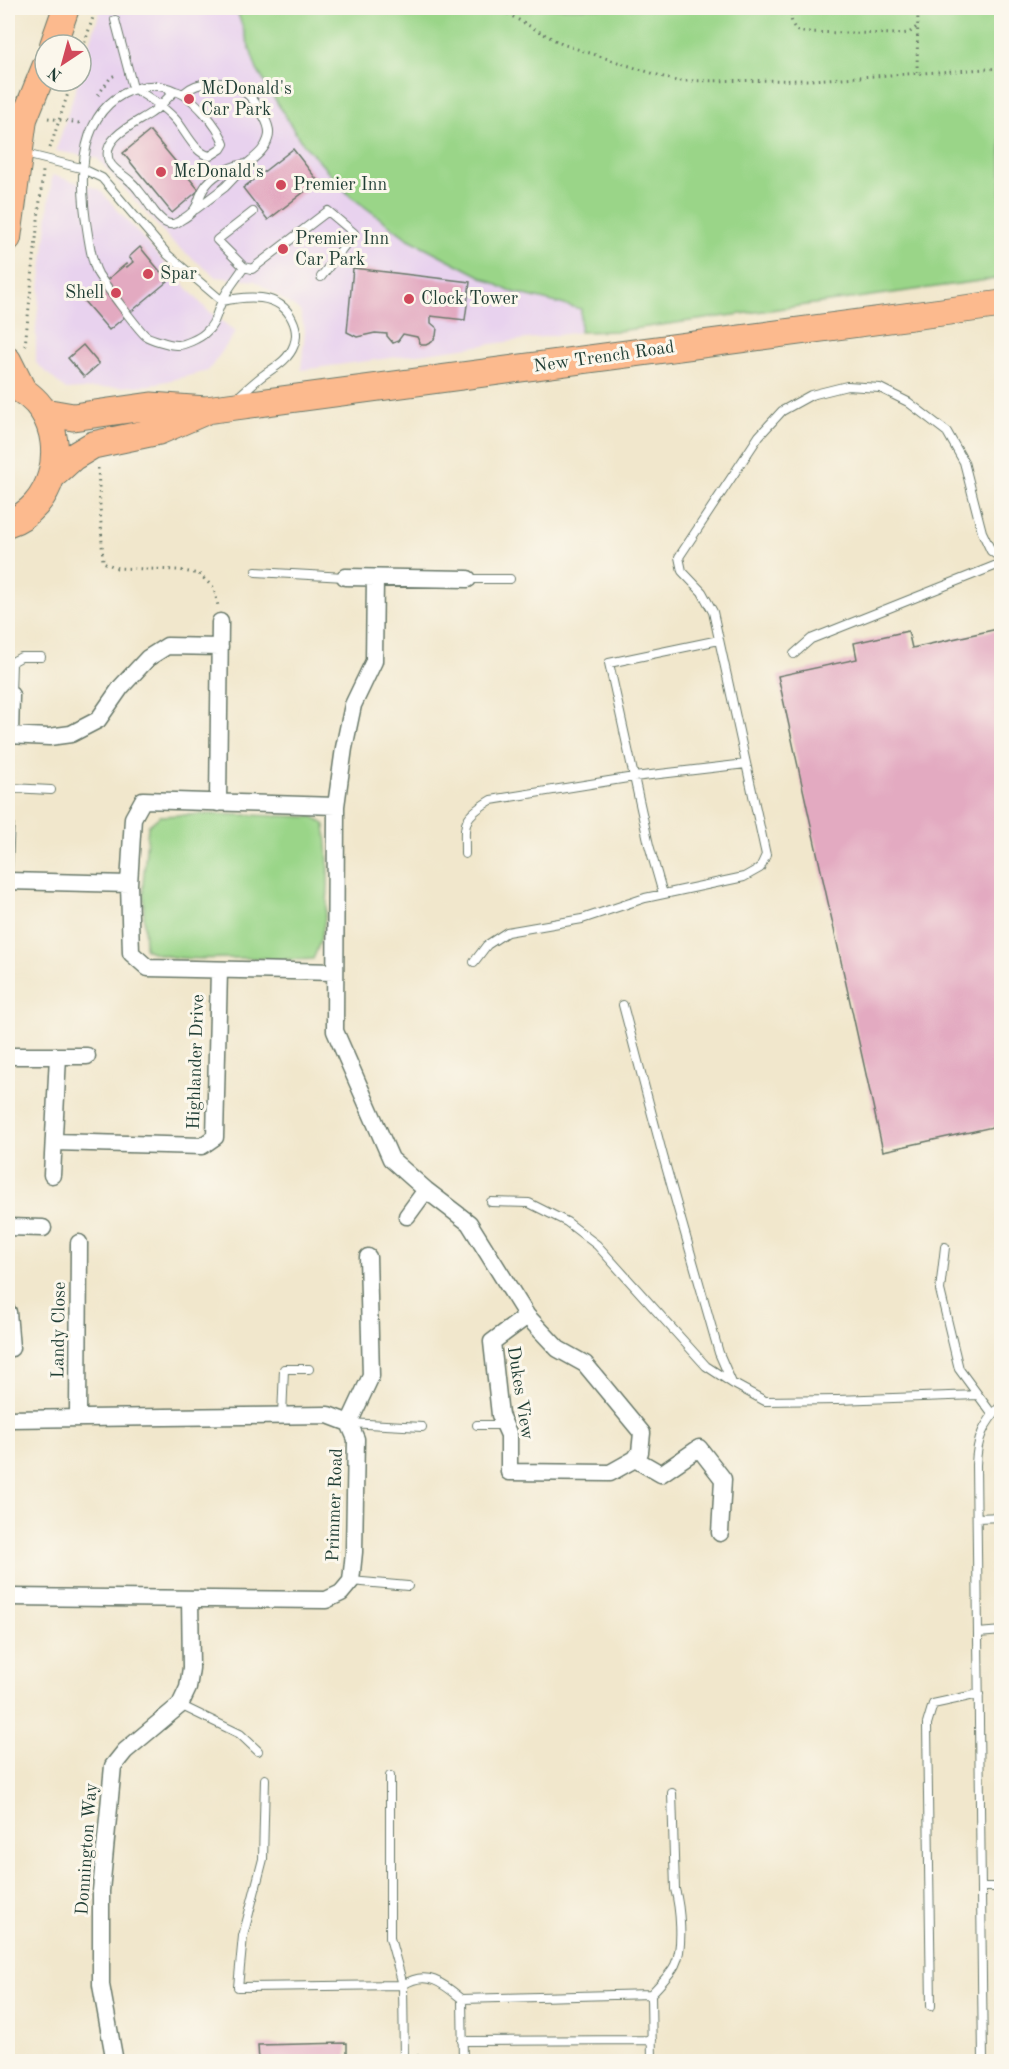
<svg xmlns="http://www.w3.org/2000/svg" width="1009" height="2069" viewBox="0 0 1009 2069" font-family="'Old Standard TT',serif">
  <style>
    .built { fill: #e8d2ee }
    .green { fill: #9ad588; stroke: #5c895e; stroke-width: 1.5 }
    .building { fill: #e3aac1 }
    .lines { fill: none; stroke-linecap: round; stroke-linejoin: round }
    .service-casing { stroke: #687869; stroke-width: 10 }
    .minor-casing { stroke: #687869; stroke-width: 19 }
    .primary-casing { stroke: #687869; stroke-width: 28 }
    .trunk-casing { stroke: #687869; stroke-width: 29 }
    .path { stroke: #687869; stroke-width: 3; stroke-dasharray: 1.5 4.5; stroke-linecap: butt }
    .service { stroke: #fff; stroke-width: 8 }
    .minor { stroke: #fff; stroke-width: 16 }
    .primary { stroke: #fcba8e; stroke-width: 26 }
    .trunk { stroke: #fcba8e; stroke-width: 27 }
    .poi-dot { fill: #d1495b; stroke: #fbf7ec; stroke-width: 2 }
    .labels { text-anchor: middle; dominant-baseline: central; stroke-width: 6; stroke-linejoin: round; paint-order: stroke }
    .poi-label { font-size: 18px; fill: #1f3d34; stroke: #fbf7ec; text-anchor: start }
    .street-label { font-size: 18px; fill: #1f3d34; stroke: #fbf7ec }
  </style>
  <rect width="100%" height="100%" fill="#fbf7ec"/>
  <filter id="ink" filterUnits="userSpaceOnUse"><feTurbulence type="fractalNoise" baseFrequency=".0167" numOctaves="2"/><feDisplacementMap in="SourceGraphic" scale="12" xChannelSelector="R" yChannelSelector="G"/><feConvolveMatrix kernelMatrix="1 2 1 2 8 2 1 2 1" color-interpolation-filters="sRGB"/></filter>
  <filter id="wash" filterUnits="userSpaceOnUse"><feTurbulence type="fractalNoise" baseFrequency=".008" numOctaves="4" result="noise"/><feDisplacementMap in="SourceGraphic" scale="24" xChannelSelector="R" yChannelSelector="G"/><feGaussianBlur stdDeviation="1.35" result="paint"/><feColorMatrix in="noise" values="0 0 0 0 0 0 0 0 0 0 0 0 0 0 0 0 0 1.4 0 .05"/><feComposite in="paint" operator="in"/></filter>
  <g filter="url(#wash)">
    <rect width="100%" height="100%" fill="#f1e7cc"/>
    <path class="built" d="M101 8H236L257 70 300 140 350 196 407 238 509 291 582 309 580 332 301 370 305 330 300 311 255 281 216 277 172 242 97 158 56 151 78 81H81V72Z
      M52 175 99 189 206 309 236 332 208 371 150 385 66 390 36 363V328Z"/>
    <path class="green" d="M236 8H1001V278L618 331 580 332 581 309 509 291 407 238 350 196 300 140 257 70Z
      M207 814 314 817 325 825C330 866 331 922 313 959 291 961 270 958 247 958 213 957 177 964 145 949L143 885 148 826 160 816Z"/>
    <g id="blocks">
      <path class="building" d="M150 131 199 190 172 213 123 153Z
        M293 149 318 181 268 220 243 188Z
        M140 247 168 281 109 330 83 300 126 264 127 267 133 262 129 257Z
        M353 268 470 282 465 320 431 316V323L437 328 436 336 432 342 426 345H421L417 337 403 334 398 341 393 343 387 336V334L375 333 357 337 347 332Z
        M83 345 99 364 84 377 68 358Z
        M1002 628V1125L883 1151 778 676 857 659 854 643 908 631 912 648Z
        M347 2043V2062H259L258 2045Z"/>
    </g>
  </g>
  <g filter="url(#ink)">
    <use href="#blocks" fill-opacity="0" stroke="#687869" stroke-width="1.5"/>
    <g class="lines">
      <defs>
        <path id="service" d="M115 20 133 88C148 97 163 106 175 119 186 131 194 153 210 156L221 149 224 144C219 127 192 95 175 91 167 98 160 107 151 113 137 123 100 137 109 161 113 171 125 175 132 183 137 187 140 193 144 197 150 205 161 226 173 224 175 224 180 221 181 220 204 207 194 200 207 184 216 173 233 165 247 164 255 157 265 150 268 139 271 131 268 124 264 117 252 93 236 81 209 83 199 84 192 86 184 93
          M175 91C157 82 140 85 123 94 75 120 80 188 88 235 90 247 92 263 98 274 103 282 140 332 146 336 150 339 171 345 176 345 183 346 200 338 205 333 216 324 216 313 222 301 227 289 237 278 244 267L217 240 253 212
          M21 153 81 168 102 178 168 255 222 301
          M196 209 225 187 247 164
          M244 267 252 269 328 211 354 233 321 277
          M222 301C246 296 279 292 292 319 296 327 298 335 294 345 289 359 277 366 265 374 255 381 246 390 237 398
          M256 572 345 577
          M468 579H510
          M794 654 811 639 1002 563
          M11 695 12 662 21 657H41
          M465 854C465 822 461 818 491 800L634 777 746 764
          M8 871 11 788 51 790
          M663 894 649 845 609 663 719 640
          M474 962 487 945 507 932 582 919 645 898 744 877 760 868 766 855 713 612 702 592 682 571 679 557 759 436 782 411 811 395 847 386 880 388 908 402 947 432 964 462 982 532 991 551 1002 559
          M623 1005 663 1156 719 1353 732 1383 765 1401 837 1400 978 1395
          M491 1202 529 1203 567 1222 597 1245 706 1366 732 1383
          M945 1247 940 1290 959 1369 992 1414
          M282 1416 284 1369H309
          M349 1423 422 1427
          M477 1425H504
          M977 1518 1002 1517
          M351 1581 408 1586
          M978 1633 1002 1631
          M180 1705 240 1734 258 1751
          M390 1776V1938L403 1985C427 1969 444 1984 462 1999
          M265 1779 263 1859 243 1936 238 1987 403 1985 404 2062
          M981 1887H1002
          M651 1994C659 1985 670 1975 675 1965 684 1947 680 1907 675 1889L672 1793
          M931 2006 927 1724 933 1704 979 1694
          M462 2041 652 2040
          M463 2062 462 1999 651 1994 652 2062
          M983 2062 976 1465C977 1438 983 1425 1002 1404"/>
        <path id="minor" d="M345 577 468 579
          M375 578 374 661 353 705 344 748 336 806 335 1031 391 1159 426 1190 469 1223 527 1316 558 1349 585 1364 642 1433 640 1452 635 1459 610 1473 509 1472V1435L500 1415 492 1342 527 1316
          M8 735 49 737 71 734 98 720 121 687 148 658 167 646 220 647
          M10 735 11 695
          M218 803 220 622
          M8 881 129 884 133 818 143 800 336 806
          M129 884 131 953 148 968 335 972
          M8 1056H87
          M54 1142 202 1146 215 1137 219 970
          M52 1175 58 1056
          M407 1216 426 1190
          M8 1227 43 1228
          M8 1312 11 1348
          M78 1417 79 1243
          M8 1419 328 1415 349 1423 356 1439 354 1552 351 1581 341 1593 326 1600 8 1597
          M349 1423 371 1376 368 1257
          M635 1459 661 1474 699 1448 723 1479 720 1533
          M115 2062 101 1985V1891L113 1766 125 1751 180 1705 188 1688 191 1668 190 1599"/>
        <path id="primary" d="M53 45 66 8
          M8 238 24 119 45 67
          M8 360 23 390"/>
        <path id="trunk" d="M8 383C22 389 34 397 43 411 67 448 53 508 8 523
          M44 412 73 417 151 406 206 410 1002 304
          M52 476 73 457 93 445 159 431 203 412"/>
      </defs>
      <use href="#service" class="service-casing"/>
      <use href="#minor" class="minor-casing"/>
      <use href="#primary" class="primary-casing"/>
      <use href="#trunk" class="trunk-casing"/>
      <path class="path" d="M497 8 562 44 676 81 811 80 1002 68
        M791 8C791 18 790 25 799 32L900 34 909 33 918 26
        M81 54 96 8
        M917 73 918 8
        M98 95 111 77 118 74
        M48 118 79 123 81 120
        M50 148 72 81
        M25 346 43 171
        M98 468 103 562 117 568 179 570 199 574 214 588 218 606
        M417 2056H452"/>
      <use href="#service" class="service"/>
      <use href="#minor" class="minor"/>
      <use href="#primary" class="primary"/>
      <use href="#trunk" class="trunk"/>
    </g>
  </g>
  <g class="poi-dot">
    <circle cx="189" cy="99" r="6"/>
    <circle cx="161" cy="172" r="6"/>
    <circle cx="281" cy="185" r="6"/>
    <circle cx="283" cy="249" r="6"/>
    <circle cx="148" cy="274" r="6"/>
    <circle cx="116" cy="293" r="6"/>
    <circle cx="409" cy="299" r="6"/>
  </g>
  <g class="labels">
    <g class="poi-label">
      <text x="201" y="89">McDonald's<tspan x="201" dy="21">Car Park</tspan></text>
      <text x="173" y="172">McDonald's</text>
      <text x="293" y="185">Premier Inn</text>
      <text x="295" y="239">Premier Inn<tspan x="295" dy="21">Car Park</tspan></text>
      <text x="160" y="274">Spar</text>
      <text x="104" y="293" text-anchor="end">Shell</text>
      <text x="421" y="299">Clock Tower</text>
    </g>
    <g class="street-label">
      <text transform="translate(604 357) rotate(-8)">New Trench Road</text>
      <text transform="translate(196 1062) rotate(-88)">Highlander Drive</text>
      <text transform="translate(59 1330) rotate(-89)">Landy Close</text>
      <text transform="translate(520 1393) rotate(81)">Dukes View</text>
      <text transform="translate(335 1505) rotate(-88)">Primmer Road</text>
      <text transform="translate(87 1849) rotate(-86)">Donnington Way</text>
    </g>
  </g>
  <rect width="1009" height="2069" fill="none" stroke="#fbf7ec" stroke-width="30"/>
  <g transform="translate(63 63) rotate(216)"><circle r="28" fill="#fbf7ec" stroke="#a3ada2" stroke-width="1.5"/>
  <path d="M0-4.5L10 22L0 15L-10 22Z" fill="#d1495b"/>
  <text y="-9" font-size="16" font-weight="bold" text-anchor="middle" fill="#1f3d34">N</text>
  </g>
</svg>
